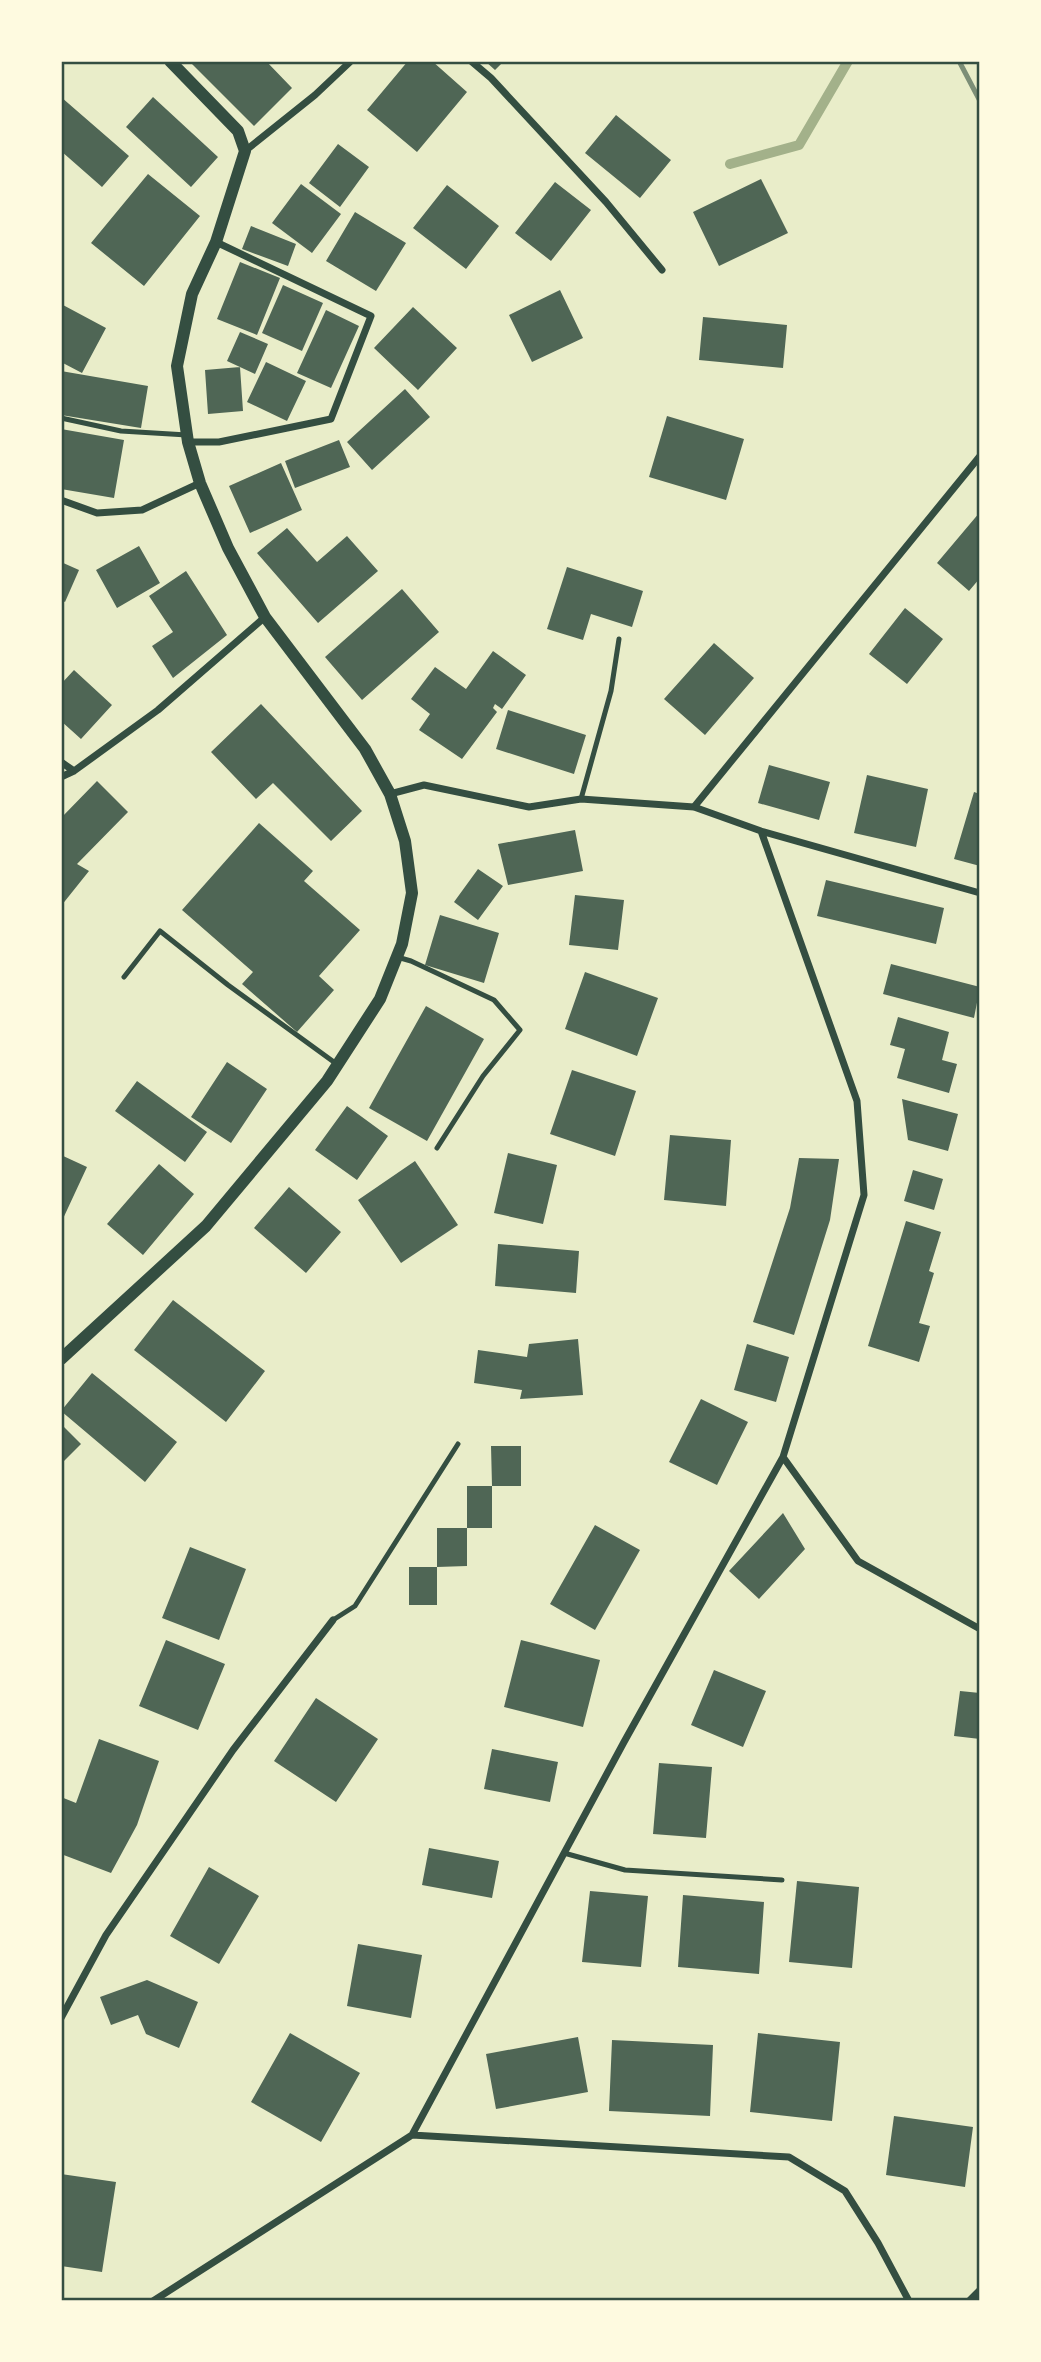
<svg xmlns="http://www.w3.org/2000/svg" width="1041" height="2362" viewBox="0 0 1041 2362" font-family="Rubik,sans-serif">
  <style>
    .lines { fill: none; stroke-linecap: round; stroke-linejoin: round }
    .stream { stroke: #a3b18a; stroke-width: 10 }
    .building { fill: #4f6655 }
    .service { stroke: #344e41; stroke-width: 5 }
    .minor { stroke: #344e41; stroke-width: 7 }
    .tertiary { stroke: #344e41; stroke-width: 12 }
    .rail { stroke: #7c8e77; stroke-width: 5 }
    .neatline { fill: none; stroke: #344e41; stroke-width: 2.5 }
  </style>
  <rect width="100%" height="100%" fill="#e9edc9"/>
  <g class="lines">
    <path class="stream" d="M730 164 799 145 848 61"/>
  </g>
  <path class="building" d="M189 61H266L292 88 254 126Z
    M408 61H432L467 92 417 152 367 110Z
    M485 61H504L495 70Z
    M61 97 129 156 102 187 61 151Z
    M153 97 218 157 191 187 126 127Z
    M616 115 671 160 640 198 585 153Z
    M338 144 369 167 340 207 309 183Z
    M148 174 200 216 144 286 91 243Z
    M761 179 788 233 719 266 693 212Z
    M555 182 591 210 551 261 515 233Z
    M301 184 341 214 312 253 272 223Z
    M447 185 499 226 466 269 413 228Z
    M355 212 406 243 376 291 326 261Z
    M251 226 296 244 288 266 242 249Z
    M240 262 280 278 257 335 217 319Z
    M283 285 323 303 302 351 262 333Z
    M560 290 583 338 532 362 509 315Z
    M63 305 106 328 82 373 61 362Z
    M413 307 457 348 418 390 374 348Z
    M326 310 359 326 331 388 297 373Z
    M703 317 787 325 783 368 699 360Z
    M240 332 268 344 255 374 227 361Z
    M266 362 306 381 287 421 247 402Z
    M240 367 243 411 208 414 205 370Z
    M61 371 148 386 141 428 61 415Z
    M405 389 430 417 372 470 347 442Z
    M667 416 744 439 726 500 649 477Z
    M61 429 124 440 114 498 61 489Z
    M339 440 350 467 295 488 285 461Z
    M281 463 302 510 250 533 229 486Z
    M980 512V578L969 591 937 563Z
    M287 528 317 562 347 536 378 571 318 623 257 553Z
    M139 546 160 583 117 608 96 570Z
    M61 562 79 570 65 602 61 600Z
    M567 567 643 591 632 627 591 614 583 640 547 629Z
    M186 571 227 635 173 678 152 646 173 632 149 596Z
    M402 589 439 632 362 700 325 657Z
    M905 608 943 639 907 684 869 654Z
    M714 643 754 678 705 735 664 699Z
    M493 651 526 675 502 709 495 704 493 708 497 712 462 759 419 730 430 714 411 699 435 667 466 689Z
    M74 670 112 705 81 739 61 721V684Z
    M261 704 362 811 331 841 273 783 256 799 211 752Z
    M508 710 586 735 574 774 496 749Z
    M769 765 830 782 819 820 758 803Z
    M867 775 928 789 916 847 854 833Z
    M97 781 128 812 77 864 89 871 61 906V818Z
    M974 792 980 794V866L954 859Z
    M259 823 313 871 304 881 360 930 319 976 334 990 297 1032 242 984 253 972 182 910Z
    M575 830 583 871 508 885 498 844Z
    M478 869 503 886 478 920 454 902Z
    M826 880 944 908 936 944 817 916Z
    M575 895 624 900 618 950 569 945Z
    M440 915 499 933 484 983 425 965Z
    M891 964 980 987 974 1018 883 994Z
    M585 972 658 998 637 1056 565 1029Z
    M426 1006 484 1039 427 1141 369 1108Z
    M898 1017 949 1032 942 1060 957 1064 949 1093 897 1078 905 1049 890 1045Z
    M227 1062 267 1089 231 1143 191 1117Z
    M572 1070 636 1091 615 1156 550 1134Z
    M137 1081 207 1132 185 1162 115 1111Z
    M902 1099 958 1114 948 1151 908 1140Z
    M347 1106 388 1136 357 1180 315 1150Z
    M670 1135 731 1140 726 1206 664 1200Z
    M508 1153 557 1165 543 1224 494 1213Z
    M61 1155 87 1167 61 1223Z
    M799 1158 839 1159 830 1220 794 1335 753 1322 790 1208Z
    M415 1161 458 1225 401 1263 358 1200Z
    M159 1164 194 1194 143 1255 107 1224Z
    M913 1170 943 1179 934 1210 904 1201Z
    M289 1187 341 1232 306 1273 254 1228Z
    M906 1221 941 1232 929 1271 934 1273 919 1323 930 1326 919 1362 868 1346Z
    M498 1244 579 1251 576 1293 495 1286Z
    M173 1300 265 1371 226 1422 134 1350Z
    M578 1339 583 1395 520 1399 522 1390 474 1383 478 1350 527 1357 529 1344Z
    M747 1344 789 1357 776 1402 734 1390Z
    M92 1373 177 1442 145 1482 61 1411Z
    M701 1399 748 1422 717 1485 669 1462Z
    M61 1424 81 1444 61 1464Z
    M491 1446H521V1486H492Z
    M467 1486H492V1528H467Z
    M783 1513 805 1549 759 1599 729 1571Z
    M595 1525 640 1550 595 1630 550 1604Z
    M437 1528H467V1566L437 1567Z
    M190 1547 246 1569 219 1640 162 1618Z
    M409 1567H437V1605H409Z
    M166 1640 225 1664 198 1730 139 1706Z
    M521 1640 600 1660 583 1727 504 1707Z
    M714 1670 766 1691 743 1747 691 1725Z
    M960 1691 980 1693V1739L954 1736Z
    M316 1698 378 1739 336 1802 274 1761Z
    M99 1739 159 1761 137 1825 111 1873 61 1854V1797L76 1803Z
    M492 1749 558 1762 550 1802 484 1789Z
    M659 1763 712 1767 706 1838 653 1834Z
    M429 1848 499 1861 492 1898 422 1885Z
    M209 1867 259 1896 219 1964 170 1936Z
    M797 1881 859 1887 852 1968 789 1962Z
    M590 1891 648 1896 641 1967 582 1962Z
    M683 1895 764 1902 759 1974 678 1967Z
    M358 1944 422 1955 411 2018 347 2006Z
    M147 1980 198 2002 179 2048 146 2034 138 2015 111 2025 100 1997Z
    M290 2033 360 2073 321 2142 251 2102Z
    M758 2033 840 2042 832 2121 750 2112Z
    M578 2037 588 2092 496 2109 486 2054Z
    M612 2040 713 2045 710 2116 609 2111Z
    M894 2116 973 2127 965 2187 886 2175Z
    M61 2174 116 2182 102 2272 61 2266Z"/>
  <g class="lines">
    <path class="service" d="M61 418 121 431 187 435
      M581 799 611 691 619 639
      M397 957 411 961 494 1000 520 1030 483 1076 437 1148
      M124 977 160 931 228 985 338 1065
      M333 1620 355 1606 458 1444
      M564 1853 625 1870 782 1880"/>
    <path class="minor" d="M471 61 491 78 606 202 662 270
      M245 151 315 95 351 61
      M188 442H219L331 419 371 316 216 242
      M61 500 97 513 142 510 200 483
      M61 762 74 771
      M61 777 74 771 158 710 265 617
      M390 794 424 785 529 807 581 799 694 807 761 831 980 893
      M694 807 980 456
      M761 831 857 1101 864 1195 783 1457 858 1561 980 1629
      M61 2018 106 1935 233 1750 333 1620
      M412 2135 624 1742 783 1457
      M153 2301 412 2135 789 2157 845 2191 878 2243 909 2301
      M969 2301 980 2290"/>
    <path class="tertiary" d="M61 1359 206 1226 327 1081 380 999 402 944 412 893 405 841 390 794 365 749 265 617 228 548 200 483 188 442 177 366 192 294 216 242 245 151 238 131 170 61"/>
    <path class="rail" d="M959 61 980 101"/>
  </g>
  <rect width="1041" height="2362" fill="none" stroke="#fefae0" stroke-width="126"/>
  <rect x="63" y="63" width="915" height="2236" class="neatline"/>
</svg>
